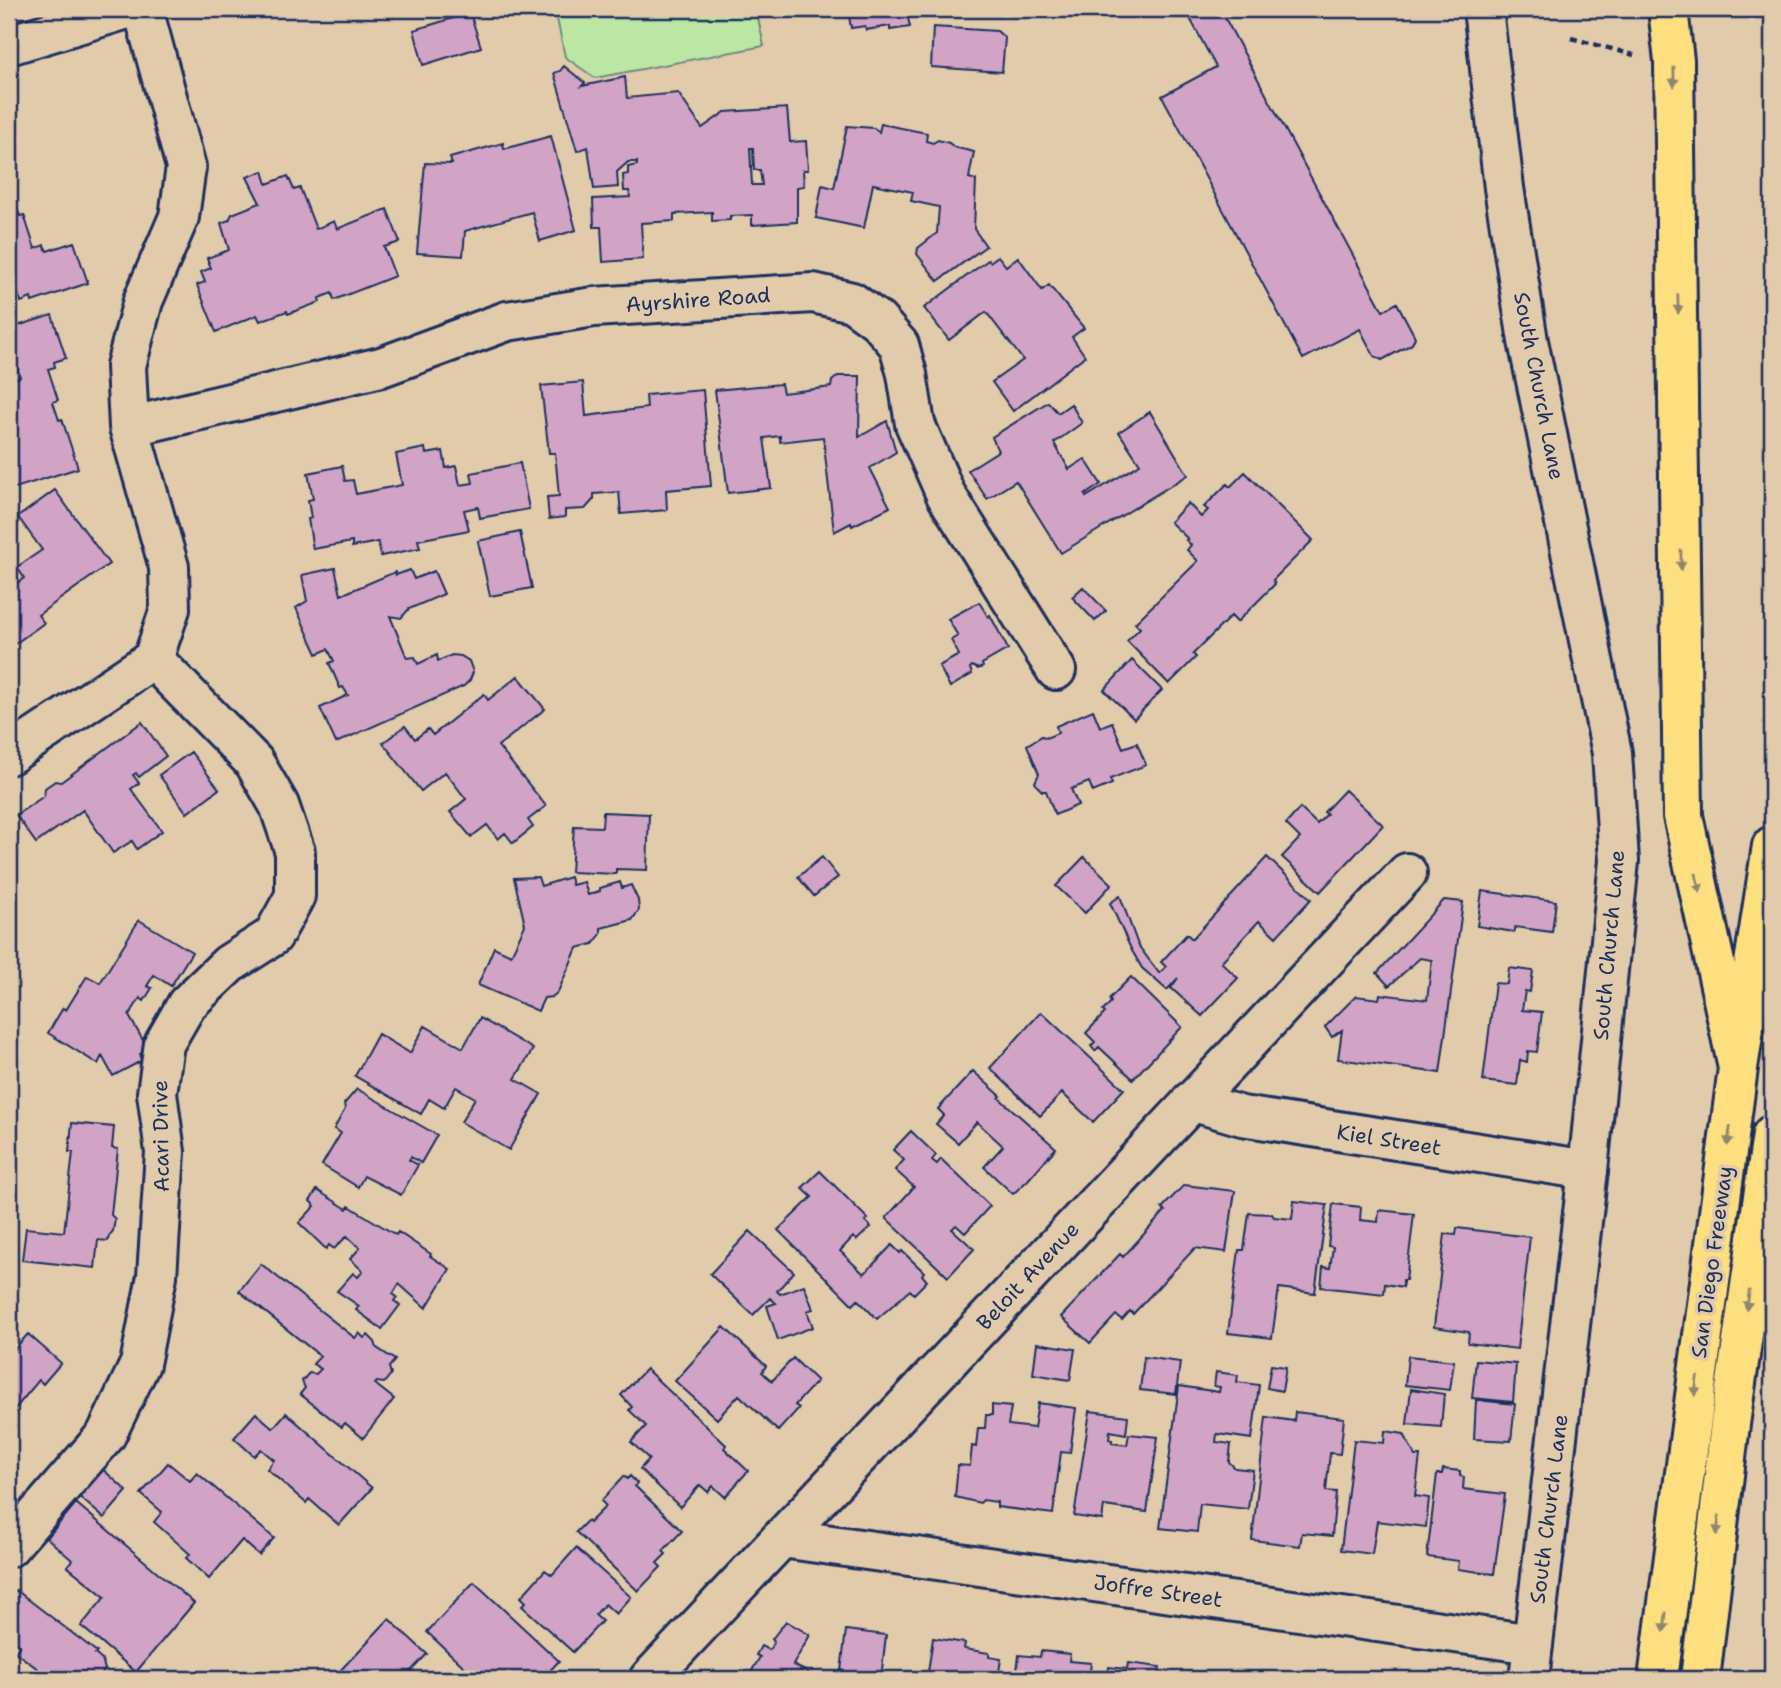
<svg xmlns="http://www.w3.org/2000/svg" width="1781" height="1688" viewBox="0 0 1781 1688" font-family="'Shantell Sans',sans-serif">
  <style>
    .green { fill: #bce6a3; stroke: #6c8a80; stroke-width: 2 }
    .building { fill: #d1a4c6; stroke: #1b2f5e; stroke-width: 2; fill-rule: evenodd }
    .lines { fill: none; stroke-linecap: round; stroke-linejoin: round }
    .minor-casing { stroke: #1b2f5e; stroke-width: 44 }
    .tertiary-casing { stroke: #1b2f5e; stroke-width: 44 }
    .secondary-casing { stroke: #1b2f5e; stroke-width: 44 }
    .motorway-casing { stroke: #1b2f5e; stroke-width: 44 }
    .path { stroke: #1b2f5e; stroke-width: 4.5; stroke-dasharray: 7 5; stroke-linecap: butt }
    .minor { stroke: #e2cbab; stroke-width: 38 }
    .tertiary { stroke: #e2cbab; stroke-width: 38 }
    .secondary { stroke: #e2cbab; stroke-width: 38 }
    .motorway { stroke: #fedf80; stroke-width: 38 }
    .oneway { fill: #8c876f }
    .labels { text-anchor: middle; dominant-baseline: central; stroke-width: 7; stroke-linejoin: round; paint-order: stroke }
    .street-label { font-size: 21px; fill: #1b2f5e; stroke: #e2cbab }
  </style>
  <rect width="100%" height="100%" fill="#e2cbab"/>
  <filter id="ink" filterUnits="userSpaceOnUse"><feTurbulence type="fractalNoise" baseFrequency=".0143" numOctaves="2"/><feDisplacementMap in="SourceGraphic" scale="14" xChannelSelector="R" yChannelSelector="G"/><feConvolveMatrix kernelMatrix="1 2 1 2 8 2 1 2 1" color-interpolation-filters="sRGB"/></filter>
  <g filter="url(#ink)">
    <path class="green" d="M555 9H756L764 46 595 78 565 57Z"/>
    <path class="building" d="M845 9H906L910 27 890 30V26L866 30 865 26 851 28 849 16 846 17Z
      M1185 9H1238L1225 18 1383 311 1397 303 1413 333 1415 337 1412 344 1382 360 1374 356 1360 329 1303 359 1162 96 1216 67Z
      M470 13 481 47 423 65 414 30Z
      M933 27 997 31 1005 38 1002 72 931 67Z
      M564 66 585 83 582 86 625 77 627 98 678 93 702 128 725 112 787 108 790 142 806 141 808 170H803L804 186 797 187V222L752 225V215L730 216V220L712 221V212L674 214V221L641 223 643 259 603 262 601 227H594L593 199 630 197 629 191H624L623 175 628 174V167L637 165V162H628L617 172 618 187 594 189 588 147 577 151 554 73 560 71ZM750 148H753L754 170H760L762 185H752Z
      M881 124 927 133 926 141 933 143 938 140 949 143 954 147 974 152 969 178 976 180 974 229 986 246 938 281 917 254 918 248 937 233 939 207 911 201 913 192 873 184 864 228 816 218 822 185 834 188 847 126 874 128 879 132Z
      M551 136 576 230 540 241 532 212 465 231 463 256 417 253 425 163 452 164 450 158 503 143 504 149Z
      M263 171 267 184 288 176 294 190 300 188 316 229 334 221 337 229 387 209 400 242 384 247 395 276 334 300 332 293 319 298 320 302 288 314 287 311 260 321 257 315 216 332 197 285 205 282 201 272 211 268 207 258 229 250 221 223 229 220 232 214 260 203 247 177Z
      M17 209 20 216 24 215 35 249 44 245 47 251 74 242 88 283 32 302 31 298 21 302 10 269 14 267 12 263 9 264V212Z
      M998 256 1006 266 1018 257 1042 290 1049 285 1084 328 1072 337 1085 356 1013 411 992 382 1023 360 986 312 949 340 924 308 988 260 990 262Z
      M52 315 66 358 54 362 55 367 48 369 58 400 53 402 59 420 62 419 78 468 9 490V381L20 377 10 346 16 344 11 328Z
      M838 376H860L859 437 887 421 896 452 870 468 890 507 852 526 851 523 834 532 823 437 780 442V436L764 438 771 488 728 493 715 390 781 384 783 393 831 387 832 381Z
      M583 382 586 416 647 408 646 395 703 390 711 486 666 490 667 510 621 514 619 492 594 494V499L585 509 565 510V517L549 519 547 497 559 496 555 453H549L541 386Z
      M1048 402 1058 413 1071 404 1082 423 1054 443 1069 469 1085 459 1101 484 1085 495 1086 497 1140 464 1119 432 1150 412 1188 475 1061 553 1016 481 987 499 968 470 998 451 992 437Z
      M425 448 426 454 443 451 446 468 456 466 460 485 473 483 471 473 520 463 529 509 480 518 478 507 464 510 469 530 418 540 420 548 381 556 378 542 352 547V542L313 549 308 519 311 518 308 500 313 499 308 473 342 466 345 481 353 480 356 494 402 485 396 454Z
      M1245 472 1313 540 1273 580 1275 584 1237 622 1231 616 1193 654 1196 657 1169 684 1127 641 1140 628 1135 623 1198 561 1187 550 1191 545 1186 540 1188 539 1170 522 1188 503 1201 517 1208 510 1204 507 1227 484 1230 487Z
      M55 490 109 564 38 615 44 623 9 648V573L16 584 24 578 17 567 42 550 18 517Z
      M520 532 532 588 490 596 478 541Z
      M335 568 341 595 395 572 396 575 410 570 414 579 434 571 444 594 409 609 401 618 390 616 407 658 415 657 418 664 437 655 438 661 452 655 461 656 469 661 473 672 470 680 464 686 336 743 320 708 348 695 343 687 340 688 329 663 334 661 328 649 317 654 296 608 307 601 302 575Z
      M1083 587 1106 611 1095 621 1072 597Z
      M979 602 988 617 990 615 1008 649 982 664 983 667 978 669 972 666 970 668 972 674 950 687 939 666 959 655 951 640 958 636 948 619Z
      M1132 660 1162 690 1134 719 1104 690Z
      M518 676 545 709 498 746 546 806 528 820 533 827 513 843 505 833 498 839 487 825 471 837 450 812 466 799 445 772 421 791 383 743 405 726 415 739 428 729 433 735 484 694 488 700Z
      M1093 710 1100 727 1112 722 1123 748 1137 743 1146 765 1110 779 1112 784 1093 792 1089 782 1071 789 1078 805 1055 815 1046 791H1042L1037 786 1035 782 1039 774 1027 745 1042 736 1046 738 1058 733 1056 726Z
      M142 722 166 756 139 777 136 773 133 775 139 783 131 789 162 831 137 849 132 841 113 853 83 810 36 843 16 815 44 796 45 788 55 781 61 782Z
      M191 752 219 789 187 813 159 775Z
      M1345 790 1383 825 1320 892 1282 857 1300 838 1286 824 1300 808 1317 824 1327 814 1324 812Z
      M603 812 649 814 647 870 616 869V874L571 872 574 826 602 827Z
      M822 857 838 877 814 896 798 877Z
      M1084 857 1112 884 1085 913 1056 886Z
      M1267 857 1311 899 1276 937 1259 921 1221 962 1238 978 1202 1016 1171 988 1178 978 1167 990 1142 968 1131 949 1110 903 1120 896 1138 945 1159 973 1166 967 1161 962 1187 934 1192 939Z
      M538 877 541 886 570 877 572 885 584 882 588 895 600 891V888L620 882 622 888 631 885 638 900 639 910 632 920 601 928V934L593 944 577 948 558 992 552 997 544 998 538 1011 478 985 494 947 511 955 525 925 514 878Z
      M1482 891 1556 901 1552 932 1515 927 1514 932 1477 926Z
      M1444 900 1463 902 1440 1073 1338 1059 1342 1030 1332 1037 1325 1027 1356 996 1379 999 1380 994 1427 1000 1432 960 1420 958 1389 986 1377 973Z
      M139 920 192 952 171 986 154 975 147 986 152 988 144 1001 140 998 129 1016 148 1049 140 1054 143 1060 113 1076 102 1056 98 1064 48 1033 63 1008 66 1010 87 976 100 983Z
      M1509 968 1533 971 1530 992 1525 991 1522 1010 1542 1012 1537 1052 1528 1051 1527 1062 1520 1060 1517 1085 1483 1081 1495 983 1507 984Z
      M1131 977 1182 1027 1133 1079 1099 1047 1095 1051 1091 1046 1095 1042 1086 1033 1105 1013 1103 1011 1111 1002 1109 999Z
      M1041 1012 1124 1089 1093 1122 1062 1093 1040 1116 990 1068Z
      M480 1018 533 1049 515 1079 541 1094 509 1150 461 1122 475 1098 456 1087 444 1108 429 1099 421 1114 355 1076 378 1034 410 1053 425 1026 463 1048Z
      M973 1071 1001 1096 999 1098 1056 1148 1028 1180 1013 1194 984 1167 1003 1146 977 1122 958 1143 936 1124 944 1115 938 1109Z
      M357 1089 437 1135 421 1163 411 1157 409 1160 418 1165 401 1195 364 1176 358 1187 322 1165 341 1133 334 1129 345 1109 344 1104Z
      M72 1123 114 1127 112 1148 118 1149 111 1215 115 1219 113 1231 109 1236 108 1241 98 1240 95 1268 22 1260 26 1228 64 1232 73 1152H69Z
      M911 1131 936 1155 932 1160 937 1164 941 1159 990 1206 965 1233 956 1225 952 1229 974 1249 948 1277 886 1218 914 1187 895 1170 904 1160 893 1150Z
      M820 1171 868 1219 865 1221 871 1227 857 1240 853 1237 840 1251 864 1274 892 1245 900 1253 902 1251 924 1272 922 1275 927 1281 914 1294 910 1290 877 1319 858 1300 853 1305 778 1230 812 1197 802 1188Z
      M1184 1185 1235 1191 1226 1252 1195 1248 1133 1314 1130 1311 1122 1320 1116 1315 1090 1343 1061 1317 1120 1254 1123 1257 1165 1211 1162 1208Z
      M317 1190 347 1209 349 1206 396 1235 398 1232 431 1254 430 1256 450 1269 426 1308 399 1284 393 1294 397 1297 394 1301 400 1305 382 1329 356 1310 359 1306 337 1291 353 1273 358 1277 363 1271 350 1259 360 1248 347 1236 334 1249 329 1245 326 1249 299 1223 315 1206 310 1201Z
      M1294 1201 1327 1205 1315 1293 1279 1288 1272 1338 1228 1333 1239 1250H1244L1249 1213 1272 1214 1274 1217 1292 1219Z
      M1333 1204 1361 1207 1360 1220 1378 1222 1379 1210 1414 1214 1406 1280H1403V1287L1385 1284 1384 1294 1321 1287 1323 1267 1330 1268 1333 1247 1328 1246Z
      M1457 1228 1530 1237 1517 1349 1468 1343 1469 1332 1434 1327 1445 1234 1456 1235Z
      M750 1231 794 1272 777 1291 780 1294 804 1285 813 1309 807 1311 813 1327 778 1340 767 1306 776 1303 770 1298 753 1315 710 1274Z
      M261 1264 355 1338 359 1333 364 1338 368 1335 375 1342 377 1348 395 1360 389 1367 391 1374 384 1383 377 1382 375 1384 394 1399 363 1438 345 1423 342 1427 300 1394 305 1388 302 1381 309 1373 316 1374 321 1369 313 1364 320 1356 239 1291Z
      M724 1327 766 1366 762 1372 772 1381 793 1358 817 1381 795 1405 799 1408 778 1431 739 1395 717 1419 675 1381Z
      M28 1334 61 1363 43 1384 39 1380 14 1410 16 1412 9 1421V1350L12 1352Z
      M1037 1343 1075 1349 1070 1380 1033 1374Z
      M1408 1356 1454 1361 1450 1390 1405 1385Z
      M1144 1357 1180 1362 1176 1394 1140 1390Z
      M1476 1360 1516 1364 1513 1402 1472 1398Z
      M1271 1365 1286 1367 1282 1391 1267 1388Z
      M646 1369 726 1445 724 1448 748 1471 725 1497 713 1486 708 1492 700 1485 680 1507 640 1469 649 1459 631 1442 646 1426 629 1410 632 1407 621 1395Z
      M1216 1372 1238 1375 1237 1382 1259 1385 1252 1439 1217 1434 1216 1442 1231 1444 1229 1462 1235 1468 1253 1470 1248 1509 1200 1504 1197 1532 1160 1528 1179 1386 1219 1392 1220 1387 1214 1386Z
      M1411 1389 1444 1394 1441 1427 1407 1424Z
      M1476 1400 1515 1404 1511 1441 1474 1439Z
      M1038 1403 1076 1408 1070 1453 1061 1452 1053 1514 997 1507V1502L983 1500 980 1503 955 1497 958 1465 970 1466 972 1446 976 1447 978 1428H985L986 1415H992V1405L1011 1407 1008 1425 1034 1428Z
      M1090 1411 1128 1416 1126 1434 1110 1431 1109 1439 1112 1440V1443L1127 1445 1129 1434 1158 1437 1147 1512 1104 1506 1102 1520 1074 1516Z
      M1295 1412 1344 1418 1340 1454 1330 1453 1326 1491 1336 1492 1332 1536 1302 1533 1300 1546 1252 1540 1266 1417 1294 1421Z
      M256 1413 273 1428 286 1413 372 1488 339 1525 309 1499 306 1503 267 1469 274 1460 261 1449 254 1456 234 1438Z
      M1385 1431 1404 1434 1415 1456H1420L1415 1496 1429 1498 1426 1527 1377 1521 1372 1554 1341 1550 1354 1440 1384 1443Z
      M168 1463 190 1481 197 1473 274 1538 259 1555 242 1540 209 1579 186 1558 190 1554 154 1522 162 1512 141 1494Z
      M99 1466 127 1491 104 1518 76 1494Z
      M1443 1469 1460 1471V1476L1464 1477 1463 1489 1505 1494 1494 1574 1458 1569 1459 1561 1427 1557 1437 1474H1442Z
      M624 1476 627 1479 630 1476 637 1483 635 1486 682 1531 663 1551 666 1554 657 1563 661 1567 638 1591 576 1532 587 1521 589 1523 606 1506 601 1501Z
      M76 1503 194 1603 136 1672 81 1626 105 1597 67 1566 72 1560 47 1538Z
      M576 1548 631 1597 616 1614 605 1604 595 1615 602 1621 573 1652 522 1606 526 1602 521 1597 545 1570 552 1575Z
      M474 1582 559 1661 543 1678 541 1676 538 1679H477L427 1632Z
      M16 1590 97 1652 95 1654 102 1660 105 1669 101 1676 97 1679H37L38 1669 15 1652 20 1646 9 1638V1599Z
      M389 1619 427 1654 411 1671 420 1679H341L336 1675Z
      M786 1621 810 1635 793 1665 809 1673 805 1679H747L760 1657 756 1655 761 1646 769 1650 774 1642 772 1639Z
      M846 1630 886 1635 881 1679H884H840Z
      M933 1638 965 1643 964 1649 989 1653V1657L1001 1659 998 1679H927Z
      M1041 1651 1070 1654 1069 1661 1091 1663 1089 1679H1016L1019 1655 1040 1657Z
      M1128 1663 1160 1667 1159 1673 1178 1676V1679H1107L1109 1667 1127 1669Z"/>
    <g class="lines">
      <defs>
        <path id="minor" d="M129 427 381 367 507 321 594 307 813 293 852 302 878 321 899 345 907 374 915 424 946 495 1056 670
          M9 755 153 659 170 609 169 567 129 427 126 366 143 301 179 217 186 167 143 9
          M1191 1101 1242 1116 1588 1170
          M782 1538 1533 1644
          M9 1547 106 1435 140 1364 157 1276 165 1152 157 1093 164 1044 187 1004 229 964 273 936 295 896V852L279 805 254 762 153 659
          M649 1679 1407 873"/>
        <path id="tertiary" d="M1483 9 1504 188 1528 341 1612 753 1619 861 1588 1170 1529 1679"/>
        <path id="secondary" d="M9 45 127 9"/>
        <path id="motorway" d="M1668 9 1674 61 1683 816 1738 1068
          M1658 1679 1738 1068 1772 846
          M1700 1679 1730 1424 1772 1135"/>
      </defs>
      <use href="#minor" class="minor-casing"/>
      <use href="#tertiary" class="tertiary-casing"/>
      <use href="#secondary" class="secondary-casing"/>
      <use href="#motorway" class="motorway-casing"/>
      <path class="path" d="M1571 38 1634 55"/>
      <use href="#minor" class="minor"/>
      <use href="#tertiary" class="tertiary"/>
      <use href="#secondary" class="secondary"/>
      <use href="#motorway" class="motorway"/>
    </g>
    <defs><path id="oneway-solid" d="M-6-.8H1V-3.2L6.5 0L1 3.2V.8H-6Z" transform="scale(1.75)"/></defs>
    <g class="oneway">
      <use href="#oneway-solid" transform="translate(1674 77) rotate(89)"/>
      <use href="#oneway-solid" transform="translate(1678 304) rotate(89)"/>
      <use href="#oneway-solid" transform="translate(1681 560) rotate(90)"/>
      <use href="#oneway-solid" transform="translate(1698 883) rotate(78)"/>
      <use href="#oneway-solid" transform="translate(1729 1136) rotate(98)"/>
      <use href="#oneway-solid" transform="translate(1748 1300) rotate(98)"/>
      <use href="#oneway-solid" transform="translate(1696 1386) rotate(98)"/>
      <use href="#oneway-solid" transform="translate(1718 1525) rotate(97)"/>
      <use href="#oneway-solid" transform="translate(1665 1622) rotate(97)"/>
    </g>
  </g>
  <g class="labels">
    <g class="street-label">
      <text transform="translate(698 300) rotate(-4)">Ayrshire Road</text>
      <text transform="translate(1539 386) rotate(79)">South Church Lane</text>
      <text transform="translate(1609 945) rotate(-85)">South Church Lane</text>
      <text transform="translate(161 1136) rotate(-91)">Acari Drive</text>
      <text transform="translate(1389 1140) rotate(9)">Kiel Street</text>
      <text transform="translate(1712 1262) rotate(-82)">San Diego Freeway</text>
      <text transform="translate(1028 1276) rotate(-47)">Beloit Avenue</text>
      <text transform="translate(1549 1509) rotate(-83)">South Church Lane</text>
      <text transform="translate(1158 1591) rotate(8)">Joffre Street</text>
    </g>
  </g>
  <rect width="1781" height="1688" fill="none" stroke="#e2cbab" stroke-width="35"/>
  <rect x="18" y="18" width="1746" height="1653" fill="none" stroke="#1b2f5e" stroke-width="2.5" filter="url(#ink)"/>
</svg>
